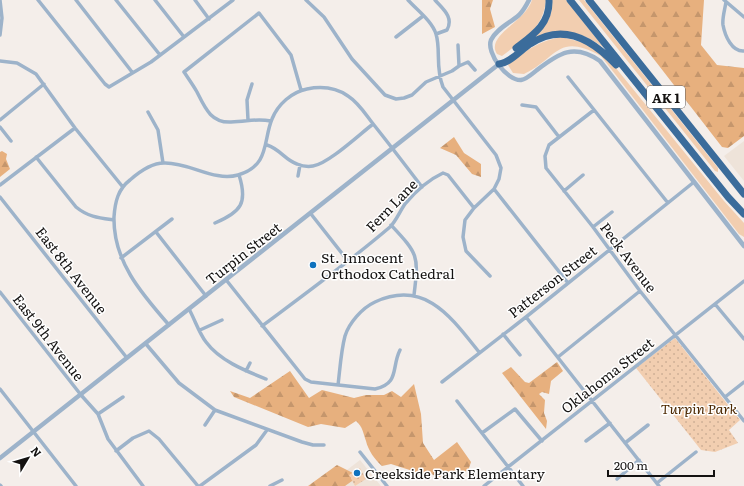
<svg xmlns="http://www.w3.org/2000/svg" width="744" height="486" viewBox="0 0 744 486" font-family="Literata,serif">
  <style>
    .built { fill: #eee3d9 }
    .grass { fill: #f2ceb0 }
    .forest { fill: url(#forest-firs) }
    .park { fill: url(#park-dots) }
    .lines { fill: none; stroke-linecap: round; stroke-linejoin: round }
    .minor { stroke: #9db3ca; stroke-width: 3.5 }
    .tertiary { stroke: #9db3ca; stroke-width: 4.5 }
    .motorway { stroke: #3b6c9b; stroke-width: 7 }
    .poi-dot { fill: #0e72be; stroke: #fff; stroke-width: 1.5 }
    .labels { text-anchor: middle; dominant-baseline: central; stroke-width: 3; stroke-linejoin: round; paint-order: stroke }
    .shield { fill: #fff; stroke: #5a5958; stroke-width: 1 }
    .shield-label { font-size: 13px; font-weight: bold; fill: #141211 }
    .street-label { font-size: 14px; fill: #141211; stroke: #fff }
    .poi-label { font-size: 14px; fill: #141211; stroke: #fff; text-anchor: start }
    .park-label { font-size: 14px; font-style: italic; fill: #4c2800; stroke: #fff }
  </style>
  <defs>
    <pattern id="forest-firs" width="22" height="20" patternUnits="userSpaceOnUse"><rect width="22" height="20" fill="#e7b07e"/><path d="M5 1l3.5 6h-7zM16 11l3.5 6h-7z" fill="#c5966c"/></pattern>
    <pattern id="park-dots" width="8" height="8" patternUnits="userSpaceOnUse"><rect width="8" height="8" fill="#f2ceb0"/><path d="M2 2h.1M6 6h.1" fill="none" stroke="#cfb096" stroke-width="1.8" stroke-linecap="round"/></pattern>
  </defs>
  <rect width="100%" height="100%" fill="#f4eeea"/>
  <path class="built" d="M744 141V181L724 156Z
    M360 460 381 486H326Z"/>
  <path class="grass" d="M532 0H546C543 29 524 39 502 56L497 54C485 36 526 21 532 0Z
    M552 0H566L604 48C572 25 562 33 528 43 541 30 554 20 552 0Z
    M579 0H584L718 168V172L715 171Z
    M562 37 588 44 611 62 724 201 744 223V237L739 234 601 56C557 32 558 58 524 74L513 73 508 65 510 62C527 50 541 40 562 37Z"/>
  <path class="forest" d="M482 0H493L490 9 495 27 482 34Z
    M608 0H704L701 45 717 65 744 68V136L728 148 722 147Z
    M454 137 464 153 481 164V177L472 174 456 155 440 148Z
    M2 151 7 154 6 159 10 169 0 177V152Z
    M557 362 563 371 551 381 549 394 542 392 539 394 545 400 544 413 547 421 546 429 502 373 511 367 525 382 529 383Z
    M290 371 309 398 322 390 354 398 366 395H384L392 391 401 397 414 384 421 414 423 443 434 460 457 442 471 462 468 471 443 474 439 478 428 472 419 473 391 464 382 466C375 460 368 450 366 441 363 433 363 427 356 421L345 428 321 424 308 427 234 397 230 391 250 398Z
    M337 465 359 476 345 486H308Z"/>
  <path class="park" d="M675 338 740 420 729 430 738 443 715 452 701 450 636 368Z
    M360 468 366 479 355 486 349 475Z"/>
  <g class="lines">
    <path class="minor" d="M38 0 105 84 109 87 151 62 233 0
      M76 0 132 72
      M116 0 160 55
      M155 0 184 37
      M195 0 209 19
      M306 0 324 17 352 59 385 95 396 99 404 98 412 95 426 82 452 71 459 66 458 45
      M408 0C417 10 432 21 436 34 441 50 435 67 443 87L496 155 501 168 499 179 494 189 474 208 465 220 463 237 466 251 490 276
      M435 0C443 9 454 17 447 30L436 34
      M724 0 744 17
      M726 2C725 9 722 18 723 25 725 36 732 52 744 51
      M0 35 2 18 0 0
      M396 37 423 16
      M0 61 17 63 36 74 75 128 122 186
      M459 66 468 62 475 70
      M568 77 668 203
      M522 105 536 107 559 137
      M594 110 549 145 545 156 546 168 593 227 640 291 744 421
      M148 112 158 130 163 163
      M0 120 44 84
      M248 120 247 100 252 84
      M271 121C254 118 247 122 231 122 211 123 205 108 197 92 193 85 188 78 184 72L259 13 291 55 301 90
      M0 127 11 141
      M267 145C280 149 285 160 297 164 302 166 308 167 313 166 328 164 360 134 373 124
      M36 157 76 207C88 217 100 218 114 220
      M298 176 300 165
      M0 185 75 128
      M494 189 568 283
      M564 191 583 175
      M0 197 127 358
      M311 214 348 261
      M215 223C241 212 248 203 239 175
      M391 225C418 254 419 255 414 295
      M593 227 612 212
      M156 232 206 296
      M121 258 172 219
      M227 281 305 379 311 382 375 389C400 383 391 368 400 350
      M0 292 81 395 98 414 108 439 143 486
      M715 304 744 339
      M189 309C195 320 199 333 206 342 220 361 246 371 266 379
      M526 317 659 486
      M169 325C141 293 113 261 114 217 115 202 118 189 130 180 139 172 152 163 164 163 189 162 214 182 238 175 270 166 263 140 272 119 278 104 292 92 307 89 322 86 335 87 348 96 359 103 366 115 374 125 390 145 406 166 422 187
      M262 326C305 294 349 262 390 227 396 221 400 211 405 204 415 192 428 180 443 173L448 175 474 208
      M200 330 222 320
      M503 334 520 355
      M146 344 179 383 215 410 302 442 313 445H324
      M558 357 640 291
      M246 371 250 363
      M442 382 526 317 694 182
      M338 385C340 369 341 351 345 336 349 323 362 308 375 302 425 279 451 317 479 352
      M0 389 76 486
      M725 397 744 382
      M457 401 523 486
      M98 414 123 397
      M205 425 215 410
      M482 433 515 409 542 441
      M586 441 610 423
      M625 443 648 425
      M116 451 133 438 149 431 159 439 198 486
      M360 452 387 486
      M617 479 639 460
      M657 483 696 452
      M0 485 1 486
      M200 486 256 445 267 430
      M270 486 282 480
      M484 486 744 281"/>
    <path class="tertiary" d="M529 0C526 6 523 11 519 15 510 23 496 29 491 40 486 53 507 81 521 80 527 79 532 74 537 70 559 53 574 43 600 61L744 246
      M0 458 499 64"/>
    <path class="motorway" d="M570 0 728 197 744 214
      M589 0 744 194
      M516 48C533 35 550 24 549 0
      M499 64C511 62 520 51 530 44 563 22 593 40 616 65"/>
  </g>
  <g class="poi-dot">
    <circle cx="313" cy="265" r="4"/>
    <circle cx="357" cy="473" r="4"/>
  </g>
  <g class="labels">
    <rect class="shield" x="647" y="86" width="38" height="22" rx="3"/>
    <g class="shield-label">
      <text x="666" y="97">AK 1</text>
    </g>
    <g class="street-label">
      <text transform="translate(391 205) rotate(-46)">Fern Lane</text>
      <text transform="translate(243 253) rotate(-38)">Turpin Street</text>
      <text transform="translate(629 257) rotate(53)">Peck Avenue</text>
      <text transform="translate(72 270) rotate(52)">East 8th Avenue</text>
      <text transform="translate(552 281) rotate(-38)">Patterson Street</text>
      <text transform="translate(49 337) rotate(52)">East 9th Avenue</text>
      <text transform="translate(607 375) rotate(-38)">Oklahoma Street</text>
    </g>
    <g class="poi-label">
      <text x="321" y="257">St. Innocent<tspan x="321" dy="16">Orthodox Cathedral</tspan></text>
      <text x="365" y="473">Creekside Park Elementary</text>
    </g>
    <g class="park-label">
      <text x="699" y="408">Turpin Park</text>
    </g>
  </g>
  <g transform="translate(28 458) rotate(52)" stroke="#ffffff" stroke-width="3" paint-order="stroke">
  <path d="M0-3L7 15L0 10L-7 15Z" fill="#141211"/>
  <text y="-6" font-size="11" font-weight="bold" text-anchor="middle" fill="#141211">N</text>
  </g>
  <path d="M608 470v6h106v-6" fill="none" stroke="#141211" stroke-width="2"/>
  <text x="614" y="470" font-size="12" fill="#141211" stroke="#ffffff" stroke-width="3" paint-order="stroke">200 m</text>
</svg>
